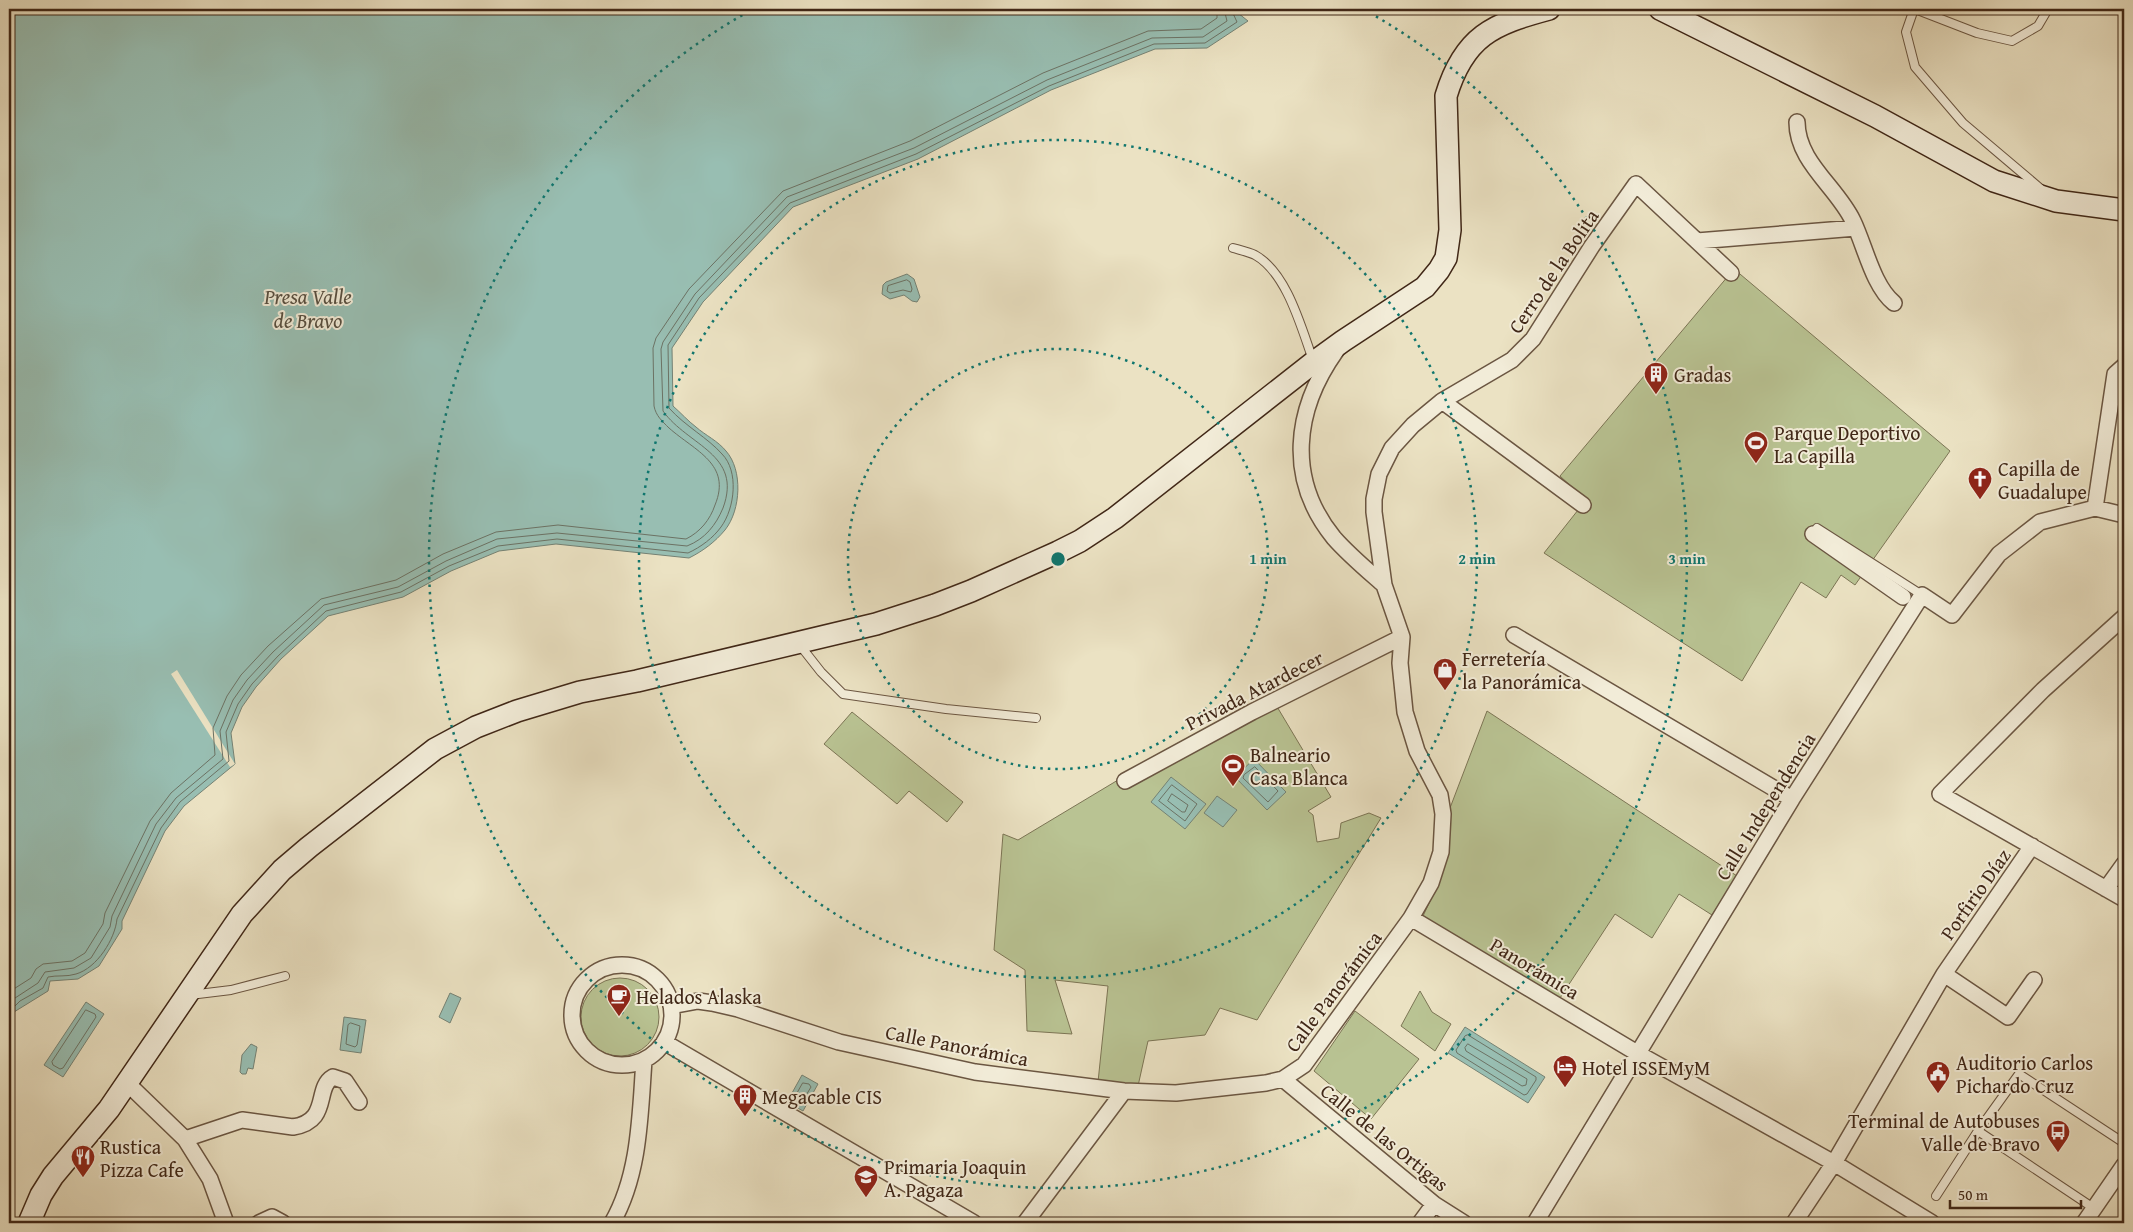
<svg xmlns="http://www.w3.org/2000/svg" width="2133" height="1232" viewBox="0 0 2133 1232" font-family="'Gentium Book Plus',serif">
  <style>
    .green { fill: #b9c393; stroke: #7c7555 }
    .water { fill: #98beb2; stroke: #758274 }
    .pier { fill: #ebe2c3 }
    .lines { fill: none; stroke-linecap: round; stroke-linejoin: round }
    .shore { stroke: #6c7264; stroke-width: 1 }
    .lane-casing { stroke: #6b5642; stroke-width: 10 }
    .street-casing { stroke: #6b5642; stroke-width: 18 }
    .secondary-casing { stroke: #402717; stroke-width: 24 }
    .lane { stroke: #f2ecd8; stroke-width: 8 }
    .street { stroke: #f2ecd8; stroke-width: 15 }
    .secondary { stroke: #f2ecd8; stroke-width: 21 }
    .ring { fill: none; stroke: #0f766e; stroke-width: 2.5; stroke-dasharray: 2.5 5 }
    .labels { text-anchor: middle; dominant-baseline: central; stroke-width: 4; stroke-linejoin: round; paint-order: stroke }
    .street-label { font-size: 20px; fill: #402717; stroke: #f2ecd8 }
    .poi-label { font-size: 20px; fill: #402717; stroke: #f2ecd8; text-anchor: start }
    .water-label { font-size: 21px; font-style: italic; fill: #564d3e; stroke: #f2ecd8 }
    .centre { fill: #0f766e; stroke: #f2ecd8; stroke-width: 2.5 }
    .ring-label { font-size: 15px; text-anchor: middle; font-weight: bold; fill: #0f766e; stroke: #f2ecd8; stroke-width: 4; stroke-linejoin: round; paint-order: stroke }
  </style>
  <rect width="100%" height="100%" fill="#ebe2c3"/>
  <filter id="stains"><feTurbulence type="fractalNoise" baseFrequency=".004" numOctaves="4"/><feColorMatrix values="0 0 0 0 .2 0 0 0 0 .09 0 0 0 0 .02 0 0 0 .5 -.17"/></filter>
  <radialGradient id="worn" r=".72"><stop offset=".6" stop-color="#630" stop-opacity="0"/><stop offset="1" stop-color="#630" stop-opacity=".3"/></radialGradient>
  <path class="green" d="M1734 269 1950 451 1855 585 1841 575 1826 598 1801 582 1742 681 1544 553 1586 500 1560 476Z
    M1276 705 1331 797 1308 811 1313 815 1317 842 1339 838 1341 823 1369 813 1381 818 1257 1020 1220 1008 1205 1035 1148 1041 1138 1086 1098 1082 1108 986 1055 980 1072 1034 1027 1031 1025 970 994 950 1003 834 1018 840 1138 768Z
    M1487 711 1737 876 1712 915 1679 894 1652 938 1615 914 1560 998 1423 916 1440 880 1449 828 1450 808Z
    M852 712 963 802 947 822 909 791 897 804 824 744Z
    M581 1017a39 39 0 1 1 78 0a39 39 0 1 1-78 0Z
    M1420 991 1432 1012 1451 1024 1435 1051 1401 1026Z
    M1355 1011 1419 1059 1371 1119 1314 1071Z"/>
  <path class="water" d="M9 9H1233L1248 21 1207 48 1155 49 1051 90 918 159 793 207 703 302 672 348 673 406C681 413 688 421 696 427 705 435 718 441 726 451 743 470 741 510 725 530 715 542 703 551 689 558L556 544 499 551 451 571 403 597 328 616 281 659 256 687 242 707 231 733 235 764 184 806 165 831 122 921V929L99 966 78 979 50 981 48 991 14 1012 9 1027Z
    M907 274 914 279 920 297 917 302 912 301 904 295 890 299 882 294 883 285 886 282Z
    M1254 759 1286 792 1267 810 1235 777Z
    M1171 777 1206 804 1185 829 1151 802Z
    M1217 796 1237 810 1223 827 1204 813Z
    M450 993 461 998 450 1023 439 1017Z
    M86 1002 104 1014 63 1077 44 1065Z
    M344 1017 366 1020 361 1053 340 1050Z
    M1465 1027 1545 1077 1528 1103 1448 1053Z
    M251 1044 257 1047 253 1069 248 1068 246 1074H242L240 1072 242 1055Z
    M802 1075 818 1084 803 1111 787 1102Z"/>
  <path class="pier" d="M177 670 235 764 230 767 171 674Z"/>
  <g class="lines">
    <path class="shore" d="M907 280 910 282 912 289 911 292 903 290 890 293 887 291 888 286Z
      M1255 767 1278 791 1268 802 1243 778 1244 775Z
      M1172 785 1197 804 1185 821 1159 801Z
      M1172 794 1188 805 1185 812H1182L1168 801Z
      M9 992 31 978 36 969 43 964 72 961 85 953 103 924 105 913 150 821 171 793 215 755 213 728 227 696 241 675 268 646 321 599 396 580 443 554 496 532 558 525 686 539C700 532 710 520 715 505 732 464 695 451 669 428 662 421 656 416 654 406L653 348 656 338 689 289 783 191 910 141 1043 73 1148 31 1201 29 1217 18V9
      M9 1002 38 983 45 972 74 968 91 958 110 927 112 916 156 824 176 798 223 759 220 731 233 700 247 680 273 652 324 605 398 587 446 561 497 539 557 533 687 546C705 539 716 525 723 508 743 454 688 446 663 411L661 349 663 342 695 294 787 197 914 148 1047 80 1152 38 1203 37 1227 21 1224 9
      M86 1010 95 1014 96 1017 63 1068 60 1069 53 1065 52 1062Z
      M9 1012 20 1001 43 988 48 977C57 975 67 977 76 974 97 968 115 939 117 919L161 828 180 802 229 761 226 732 238 704 252 684 278 656 326 611 401 592 449 566 498 546 557 539 688 553C701 547 713 538 721 527 735 508 739 471 722 454 708 438 685 426 669 408L668 345 699 298 790 203 916 154 1049 86 1154 44 1205 43 1237 22 1231 9
      M351 1023 360 1026 357 1045 355 1047 346 1044 348 1025Z
      M1468 1035 1536 1077V1080L1527 1094 1524 1095 1457 1053 1456 1050 1465 1036Z
      M1468 1044 1527 1079 1526 1085 1522 1086 1466 1051 1465 1048Z
      M803 1083 809 1084 811 1087 802 1102 799 1103 794 1099Z"/>
    <defs>
      <path id="lane" d="M1914 9 1906 32 1915 67 1963 123 2041 189
        M1915 9 1977 33 2012 41 2038 26 2048 9
        M1233 248C1240 250 1249 252 1255 255 1287 273 1301 327 1313 360
        M1817 528 1922 595
        M799 644 821 672 843 694 946 709 1036 718
        M190 995 231 990 285 976
        M1978 1131 2095 1209
        M1936 1196 1978 1131 2019 1074 2124 1143"/>
      <path id="street" d="M1797 122C1797 162 1837 187 1853 221 1865 246 1873 286 1894 303
        M1697 241 1856 228
        M1336 351C1294 410 1286 479 1334 538 1349 555 1367 570 1384 585
        M1442 401 1583 505
        M2095 508 2115 374 2124 366
        M1813 534 1903 597
        M2124 617 2043 690 1940 794 2124 899
        M1514 635 1792 799
        M1125 781 1252 712 1402 637
        M2106 889 2124 864
        M1411 918 1637 1053 1834 1163 1932 1223
        M572 1015a50 50 0 1 1 100 0a50 50 0 1 1-100 0Z
        M1944 974 2008 1017 2034 980
        M671 1006 698 1001 712 1003 738 1009 839 1042 975 1072 1124 1091 1176 1093 1266 1083 1283 1079 1304 1065 1411 918 1431 883 1441 852 1443 814 1440 795 1417 751 1405 712 1400 663 1402 637 1384 585 1374 512V499L1379 474 1392 448 1413 425 1442 401 1512 360 1533 339 1592 246 1636 184 1731 273
        M664 1042 974 1223
        M1283 1079 1434 1204 1464 1223
        M127 1083 185 1139 210 1179 226 1223
        M185 1139 242 1120 293 1127C331 1121 314 1088 333 1077L345 1081 359 1102
        M259 1223 272 1217 283 1223
        M612 1223C640 1174 640 1115 644 1060
        M1025 1223 1124 1091
        M1420 1223 1434 1204
        M1535 1223 1792 799 1922 595 1952 615 1999 554 2040 522 2095 508 2124 515
        M1794 1223 1834 1163 1944 974 2032 846
        M2084 1223 2124 1165"/>
      <path id="secondary" d="M1660 9 1875 116 1994 181 2056 201 2124 210
        M29 1223 41 1195 53 1176 109 1109 242 914 282 870 309 847 435 749 476 727 517 711 580 692 637 681 876 624 935 605 971 591 1058 552 1080 541 1115 518 1314 362 1343 341 1425 287 1439 270 1446 258 1450 230 1446 96C1464 36 1493 24 1549 9"/>
    </defs>
    <use href="#lane" class="lane-casing"/>
    <use href="#street" class="street-casing"/>
    <use href="#secondary" class="secondary-casing"/>
    <use href="#lane" class="lane"/>
    <use href="#street" class="street"/>
    <use href="#secondary" class="secondary"/>
  </g>
  <g class="ring">
    <circle cx="1058" cy="559" r="210"/>
    <circle cx="1058" cy="559" r="419"/>
    <path d="M1363 9A629 629 0 1 1 753 9"/>
  </g>
  <defs>
    <symbol id="building-pin" viewBox="-11 -11 22 30"><path d="M0 17L-7.5 6A9.5 9.5 0 1 1 7.5 6Z" fill="#8f2418" stroke="#f2ecd8"/><path d="M-4-6H4V6H1V3H-1V6H-4ZM-2.5-4.3h1.7v1.8h-1.7ZM.8-4.3h1.7v1.8H.8ZM-2.5-1h1.7V.8h-1.7ZM.8-1h1.7V.8H.8Z" fill="#fff"/></symbol>
    <symbol id="stadium-pin" viewBox="-11 -11 22 30"><path d="M0 17L-7.5 6A9.5 9.5 0 1 1 7.5 6Z" fill="#8f2418" stroke="#f2ecd8"/><path d="M0-5a6.5 5 0 1 0 0 10a6.5 5 0 1 0 0-10ZM-3.5-1.8h7v3.6h-7Z" fill="#fff"/></symbol>
    <symbol id="church-pin" viewBox="-11 -11 22 30"><path d="M0 17L-7.5 6A9.5 9.5 0 1 1 7.5 6Z" fill="#8f2418" stroke="#f2ecd8"/><path d="M-1.2-6h2.4v3.5h3.3v2.4h-3.3V6h-2.4V-.1h-3.3v-2.4h3.3Z" fill="#fff"/></symbol>
    <symbol id="shop-pin" viewBox="-11 -11 22 30"><path d="M0 17L-7.5 6A9.5 9.5 0 1 1 7.5 6Z" fill="#8f2418" stroke="#f2ecd8"/><path d="M-5-2.5h2.3a2.7 3.5 0 0 1 5.4 0H5L5.5 6h-11ZM-1.5-2.5h3a1.5 2.3 0 0 0-3 0Z" fill="#fff"/></symbol>
    <symbol id="cafe-pin" viewBox="-11 -11 22 30"><path d="M0 17L-7.5 6A9.5 9.5 0 1 1 7.5 6Z" fill="#8f2418" stroke="#f2ecd8"/><path d="M-5.5-4.5H6V0H3Q3 3.5 0 3.5H-2.5Q-5.5 3.5-5.5 0ZM3-3.2v2h1.7v-2ZM-6 4.5H4V6H-6Z" fill="#fff"/></symbol>
    <symbol id="hotel-pin" viewBox="-11 -11 22 30"><path d="M0 17L-7.5 6A9.5 9.5 0 1 1 7.5 6Z" fill="#8f2418" stroke="#f2ecd8"/><path d="M-6-4.5h1.5V1H6V5H4.5V3h-9V5H-6ZM-4 0a1.8 1.8 0 1 1 3.6 0ZM.5 0V-2.5h3Q6-2.5 6 0Z" fill="#fff"/></symbol>
    <symbol id="civic-pin" viewBox="-11 -11 22 30"><path d="M0 17L-7.5 6A9.5 9.5 0 1 1 7.5 6Z" fill="#8f2418" stroke="#f2ecd8"/><path d="M-.6-6.5H3V-4.5H.6V-3L4-1V1h2V6H-6V1h2V-1L-.6-3ZM-1.2 2.5V6h2.4V2.5Z" fill="#fff"/></symbol>
    <symbol id="bus-pin" viewBox="-11 -11 22 30"><path d="M0 17L-7.5 6A9.5 9.5 0 1 1 7.5 6Z" fill="#8f2418" stroke="#f2ecd8"/><path d="M-5-6H5V4H4V6H2V4H-2V6H-4V4H-5ZM-3.5-4V0h7V-4ZM-3.5 1.2v1.5H-2V1.2ZM2 1.2v1.5H3.5V1.2Z" fill="#fff"/></symbol>
    <symbol id="restaurant-pin" viewBox="-11 -11 22 30"><path d="M0 17L-7.5 6A9.5 9.5 0 1 1 7.5 6Z" fill="#8f2418" stroke="#f2ecd8"/><path d="M-5-6h1v4h1v-4h1v4h1v-4h1v5L-1.5 .5V6h-2V.5L-5-1ZM5-6V6H3V1.5H1.5Q1.5-4 5-6Z" fill="#fff"/></symbol>
    <symbol id="school-pin" viewBox="-11 -11 22 30"><path d="M0 17L-7.5 6A9.5 9.5 0 1 1 7.5 6Z" fill="#8f2418" stroke="#f2ecd8"/><path d="M0-5L7-2L0 1L-7-2ZM-4 1L0 2.5L4 1V4Q0 6-4 4Z" fill="#fff"/></symbol>
  </defs>
  <g fill-rule="evenodd">
    <use href="#building-pin" x="1642" y="360" width="28" height="38"/>
    <use href="#stadium-pin" x="1742" y="429" width="28" height="38"/>
    <use href="#church-pin" x="1966" y="465" width="28" height="38"/>
    <use href="#shop-pin" x="1431" y="656" width="28" height="38"/>
    <use href="#stadium-pin" x="1219" y="752" width="28" height="38"/>
    <use href="#cafe-pin" x="605" y="982" width="28" height="38"/>
    <use href="#hotel-pin" x="1551" y="1053" width="28" height="38"/>
    <use href="#civic-pin" x="1924" y="1059" width="28" height="38"/>
    <use href="#building-pin" x="731" y="1082" width="28" height="38"/>
    <use href="#bus-pin" x="2044" y="1118" width="28" height="38"/>
    <use href="#restaurant-pin" x="69" y="1143" width="28" height="38"/>
    <use href="#school-pin" x="852" y="1163" width="28" height="38"/>
  </g>
  <g class="labels">
    <g class="street-label">
      <text transform="translate(1553 271) rotate(-56)">Cerro de la Bolita</text>
      <text transform="translate(1254 690) rotate(-27)">Privada Atardecer</text>
      <text transform="translate(1765 806) rotate(-58)">Calle Independencia</text>
      <text transform="translate(1975 894) rotate(-55)">Porfirio Díaz</text>
      <text transform="translate(1535 968) rotate(31)">Panorámica</text>
      <text transform="translate(1333 991) rotate(-53)">Calle Panorámica</text>
      <text transform="translate(957 1045) rotate(11)">Calle Panorámica</text>
      <text transform="translate(1385 1137) rotate(39)">Calle de las Ortigas</text>
    </g>
    <g class="poi-label">
      <text x="1674" y="374">Gradas</text>
      <text x="1774" y="432">Parque Deportivo<tspan x="1774" dy="23">La Capilla</tspan></text>
      <text x="1998" y="468">Capilla de<tspan x="1998" dy="23">Guadalupe</tspan></text>
      <text x="1462" y="658">Ferretería<tspan x="1462" dy="23">la Panorámica</tspan></text>
      <text x="1250" y="754">Balneario<tspan x="1250" dy="23">Casa Blanca</tspan></text>
      <text x="636" y="996">Helados Alaska</text>
      <text x="1956" y="1062">Auditorio Carlos<tspan x="1956" dy="23">Pichardo Cruz</tspan></text>
      <text x="1582" y="1067">Hotel ISSEMyM</text>
      <text x="762" y="1096">Megacable CIS</text>
      <text x="2040" y="1120" text-anchor="end">Terminal de Autobuses<tspan x="2040" dy="23">Valle de Bravo</tspan></text>
      <text x="100" y="1146">Rustica<tspan x="100" dy="23">Pizza Cafe</tspan></text>
      <text x="884" y="1166">Primaria Joaquin<tspan x="884" dy="23">A. Pagaza</tspan></text>
    </g>
    <g class="water-label">
      <text x="308" y="296">Presa Valle<tspan x="308" dy="24">de Bravo</tspan></text>
    </g>
  </g>
  <circle cx="1058" cy="559" r="8" class="centre"/>
  <g class="ring-label">
    <text x="1268" y="564">1 min</text>
    <text x="1477" y="564">2 min</text>
    <text x="1687" y="564">3 min</text>
  </g>
  <rect width="2133" height="1232" fill="none" stroke="#ebe2c3" stroke-width="30"/>
  <rect x="10" y="10" width="2113" height="1212" fill="none" stroke="#402717" stroke-width="2.5"/>
  <rect x="15" y="15" width="2103" height="1202" fill="none" stroke="#402717"/>
  <path d="M1950 1200v8h131v-8" fill="none" stroke="#402717" stroke-width="2.5"/>
  <text x="1958" y="1200" font-size="15" fill="#402717" stroke="#f2ecd8" stroke-width="4" paint-order="stroke">50 m</text>
  <rect width="100%" height="100%" filter="url(#stains)"/>
  <rect width="100%" height="100%" fill="url(#worn)"/>
</svg>
